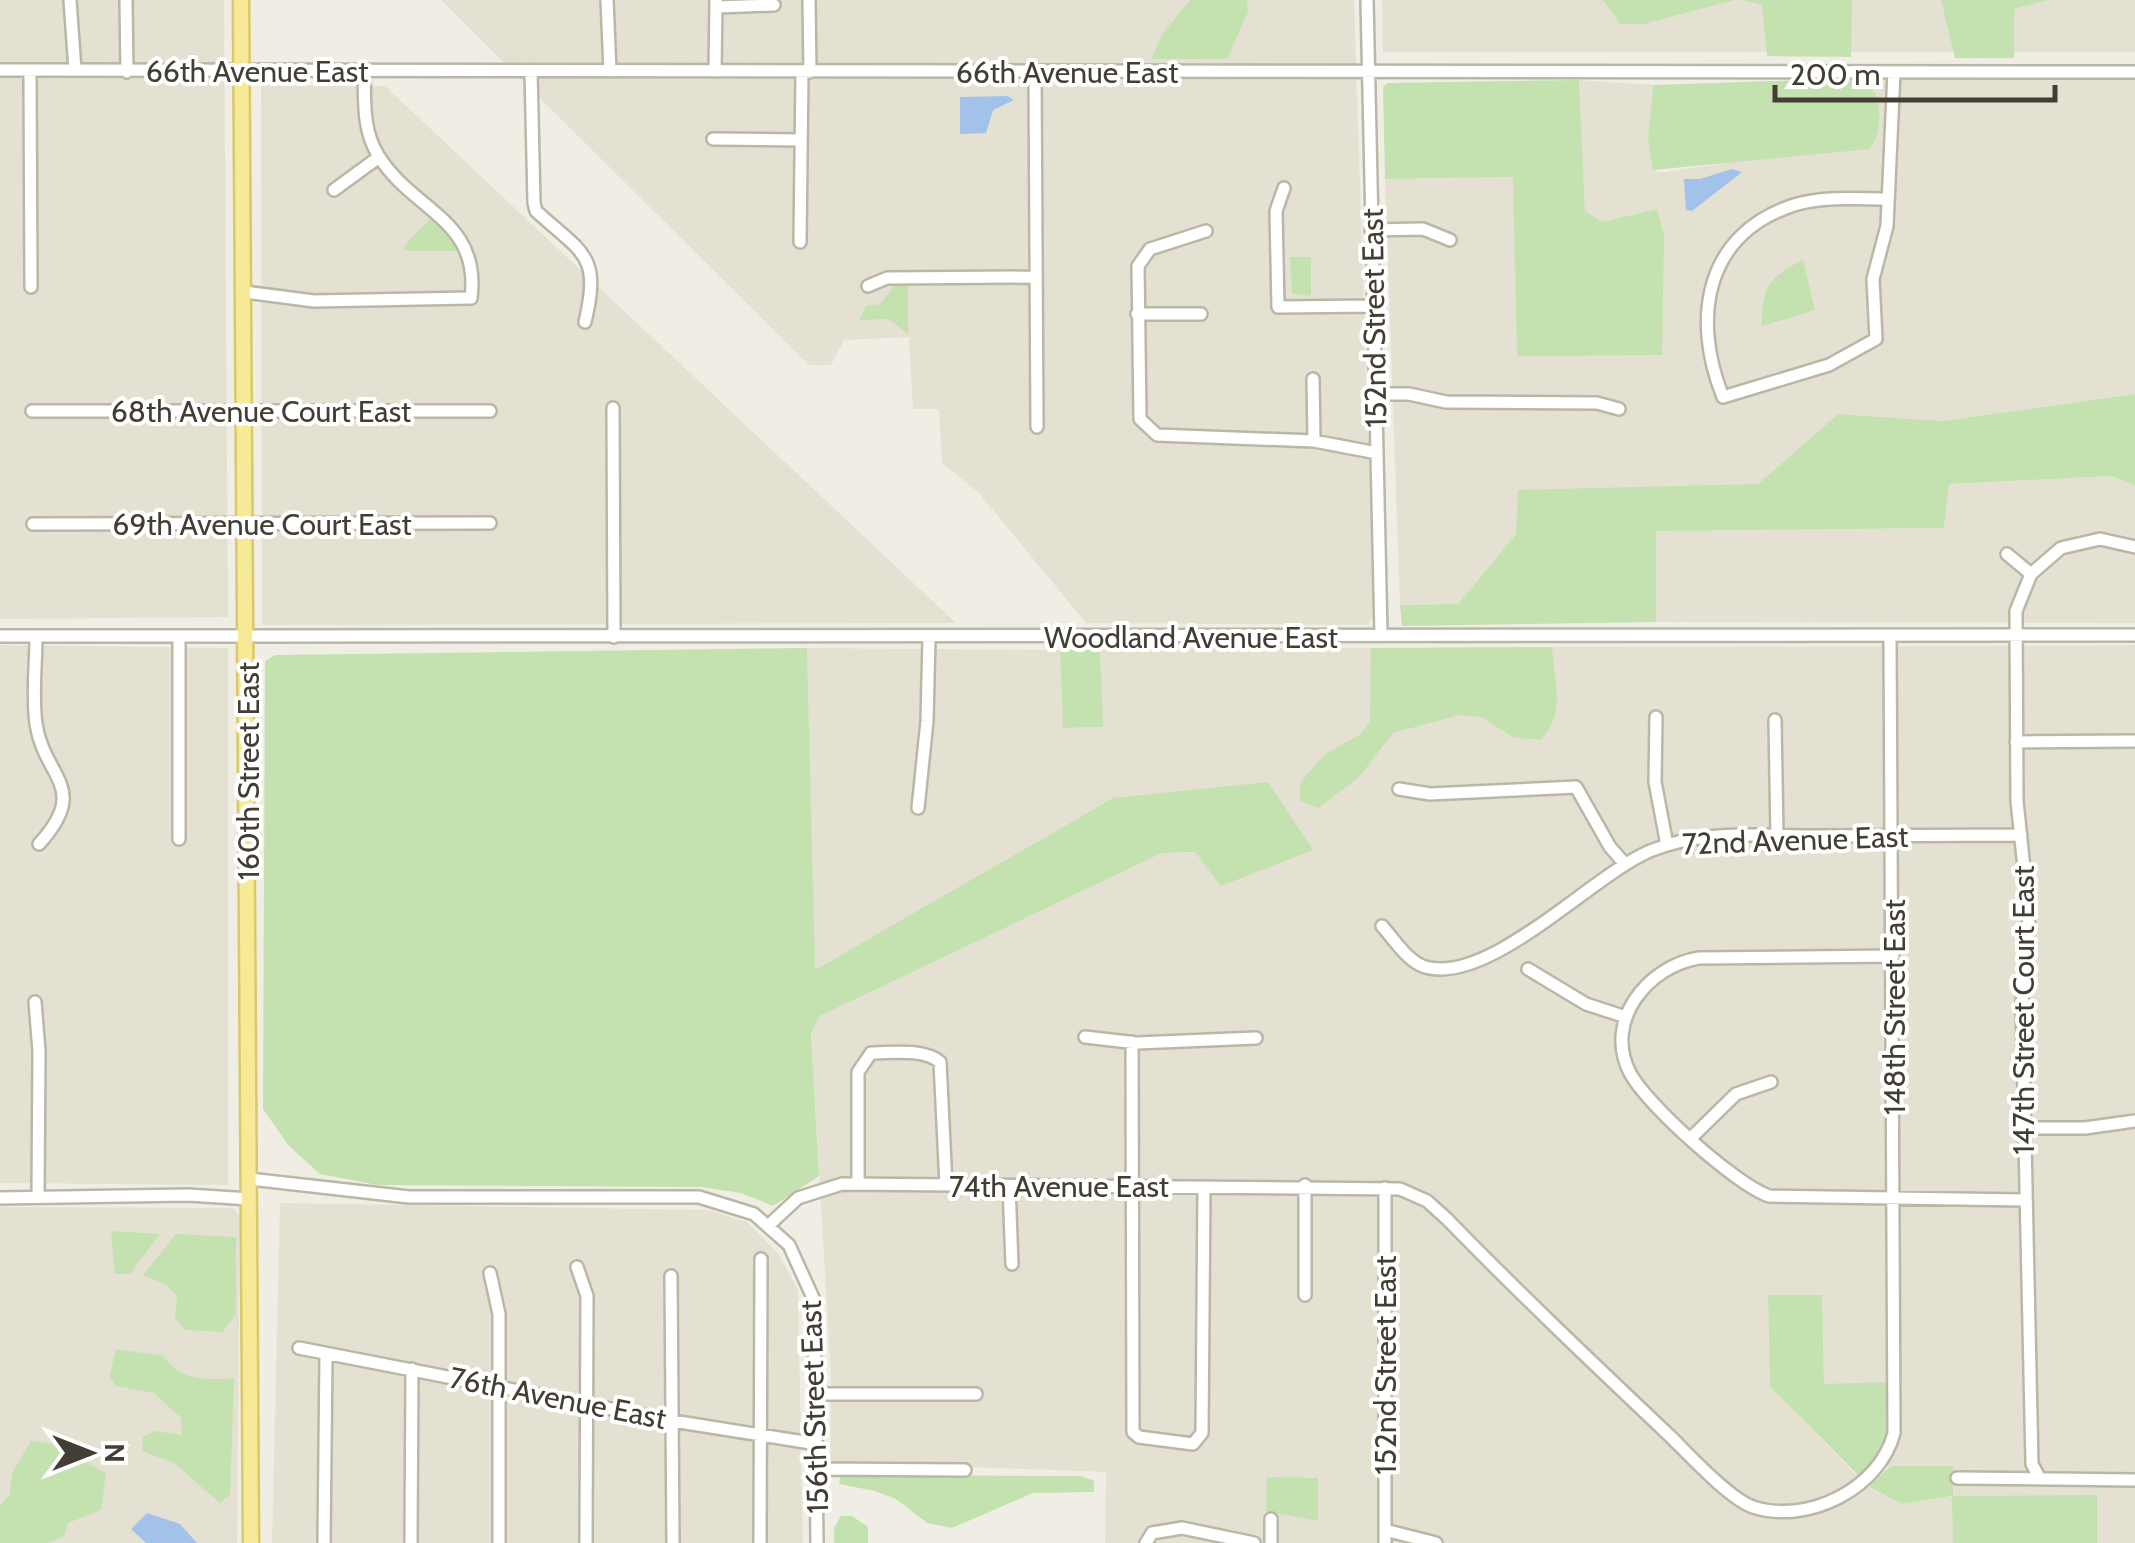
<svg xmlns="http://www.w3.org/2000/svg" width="2135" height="1543" viewBox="0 0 2135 1543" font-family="Cabin,sans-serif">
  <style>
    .residential { fill: #e4e1d2; fill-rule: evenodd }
    .green { fill: #c3e2af }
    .water { fill: #a3c2ea }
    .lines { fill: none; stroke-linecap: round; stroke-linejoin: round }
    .minor-casing { stroke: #bbb7a7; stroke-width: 16 }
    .major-casing { stroke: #d9c968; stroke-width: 19 }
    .minor { stroke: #fff; stroke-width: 11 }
    .major { stroke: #f6e997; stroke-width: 14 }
    .labels { text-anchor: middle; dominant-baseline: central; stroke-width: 8; stroke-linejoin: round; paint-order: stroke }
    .street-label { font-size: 30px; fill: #423e34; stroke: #fff }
  </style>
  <rect width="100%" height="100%" fill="#f0eee4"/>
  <path class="residential" d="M0 0H224L228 617 0 619Z
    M441 0H1354L1374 616 1367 625 1086 623 978 492 942 463 939 409H913L909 337 844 340 831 365H809Z
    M1382 0H2135V52H1383Z
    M1866 78 2135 80V394L1943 421 1838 414 1758 484 1664 488 1516 534 1458 604 1400 605 1385 179 1514 177 1517 356 1656 209 1602 222 1585 212 1579 80 1653 85 1648 139 1657 173 1782 155 1870 149 1875 88Z
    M261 85 385 86 956 623 262 625Z
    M2112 476 2135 486V623L1656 622 1655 531 1944 528 1949 484Z
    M0 645 228 648V1185L0 1183Z
    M2135 645V1543H1105L1106 1472 830 1462 831 1376 811 1033 820 1016 1162 853 1312 850 1113 798 814 971 807 648 1060 650 1063 728 1102 727 1100 649ZM1768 1295 1822 1296 1824 1384 1872 1466H1952L1953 1496 1902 1504 1869 1488 1770 1387Z
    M280 1203 707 1210 747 1222 778 1253 798 1290 803 1543H272Z
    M0 1207 233 1208 240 1216 237 1543H0Z"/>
  <path class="green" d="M1190 0H1247L1248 12 1227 59H1151L1163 33Z
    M1603 0H1734L1644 24H1620Z
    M1743 0H1852L1851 57 1767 56 1762 5Z
    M1941 0H2048L2014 9V58H1955Z
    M1866 78C1882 96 1884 129 1870 149L1653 170 1648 139 1653 85Z
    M1579 80 1585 211 1602 222 1657 209 1664 236 1662 355 1517 356 1513 177 1385 179 1383 87 1388 83Z
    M432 217 459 251H405L404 246Z
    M1290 257H1311V296L1292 293Z
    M1803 260 1815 310 1762 326C1762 288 1768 277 1803 260Z
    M908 284V334L889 319 859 320 866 306 880 304 895 285Z
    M2135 394V486L2112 476 1949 484 1944 528 1656 531V622L1402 626 1400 605 1458 604 1516 534 1518 490 1758 484 1838 414 1943 421Z
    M1552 647C1554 685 1567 710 1541 740L1513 737 1481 717 1459 715 1393 733 1359 777 1318 808 1300 801V783L1325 754 1361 734 1370 722 1371 648Z
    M807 648 815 970 1113 798 1268 782 1313 850 1221 886 1195 852 1162 853 820 1016 811 1033 819 1176 773 1206 741 1193 701 1187 377 1185 320 1174 289 1146 263 1109 265 661 275 655Z
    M1100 649 1103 727 1063 728 1060 650Z
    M111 1231 160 1234 130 1274H115Z
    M176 1234 236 1237V1315L222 1332 184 1330 175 1317 177 1296 168 1286 143 1275Z
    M1768 1295H1822L1824 1384 1890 1382C1890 1421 1892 1451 1859 1476L1770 1387Z
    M116 1349 163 1356C181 1381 205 1380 234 1378L230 1495 220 1503 174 1463 142 1451 143 1437 154 1431 182 1435 181 1418 154 1393 116 1386 109 1377Z
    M31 1441 52 1444 106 1473 101 1510 68 1523 64 1536 48 1543H0V1506L10 1494 12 1473Z
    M1890 1466H1953V1496L2097 1495V1543H1953L1952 1496 1902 1504 1869 1487Z
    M841 1475 1081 1476 1094 1481V1492L1033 1493 952 1528 927 1523 896 1499 875 1491 839 1484Z
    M1267 1477 1318 1478V1521L1266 1511Z
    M841 1516H852L868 1527V1543H834V1528Z"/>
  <path class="water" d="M960 97 1008 96 1014 100 993 110 986 133 960 134Z
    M1732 169 1742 172 1692 211 1686 210 1684 179H1700Z
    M147 1513 180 1524 197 1543H146L131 1529Z"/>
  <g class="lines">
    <defs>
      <path id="minor" d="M70 0 75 70
        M126 0 127 72
        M607 0 610 71
        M809 0 810 72
        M1367 0 1381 635
        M716 7 774 5
        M0 70 2135 72
        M30 71 31 287
        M531 71 534 203 536 211C583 254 601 254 585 322
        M715 71 716 0
        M1035 71 1037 427
        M713 139 800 140
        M1284 188 1276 211 1278 307 1373 306
        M334 190 379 157
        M1887 199C1857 199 1823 196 1794 205 1705 234 1691 318 1723 397L1829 365 1876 339 1873 279 1887 226 1894 72
        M1371 230 1423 229 1450 240
        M1206 231 1150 249 1138 266 1140 419 1157 435 1314 441 1377 453
        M800 242 802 72
        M868 286 887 278 1036 277
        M245 292 314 301 471 298C481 219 412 211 378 155 362 129 365 100 364 71
        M1137 314H1201
        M1313 379 1314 441
        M1375 394H1409L1446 402 1597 403 1619 409
        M613 408 614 637
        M32 411H490
        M33 524 490 523
        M2007 554 2031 574
        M0 636 2135 635
        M36 636C36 664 32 696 36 724 44 778 91 787 39 844
        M1656 717 1655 782 1667 845
        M1775 720 1777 836
        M2016 742 2135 741
        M1399 789 1430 794 1576 787 1610 847 1625 864
        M918 808 927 721 929 638
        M179 839V636
        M1382 926C1394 939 1407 961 1425 967 1490 985 1591 876 1650 851 1701 829 1762 836 1816 836 1884 836 1953 835 2021 835
        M1893 956 1699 958C1648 966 1603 1021 1630 1073 1647 1105 1735 1184 1769 1196L2024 1200
        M1528 969 1586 1004 1626 1017
        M35 1002 39 1051 38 1195
        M1085 1037 1137 1043 1256 1038
        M1132 1042 1133 1432 1139 1437 1193 1444 1202 1433 1204 1187
        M2023 1128H2085L2135 1121
        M1692 1137 1736 1094 1771 1082
        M250 1179 409 1197H699L754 1214 789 1245 814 1300 817 1543
        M858 1184V1072L871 1053C892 1053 923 1048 940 1062L946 1185
        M1009 1186 1012 1264
        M1385 1188V1543
        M0 1198 188 1195 250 1199
        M769 1225 798 1198 842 1184 1400 1189 1427 1201 1447 1219C1520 1294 1596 1366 1672 1438 1690 1456 1730 1499 1753 1507 1808 1525 1880 1488 1894 1433L1890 636
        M577 1267 587 1296 586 1543
        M490 1273 499 1314V1543
        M671 1276 673 1543
        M1305 1295V1185
        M299 1348 673 1421 817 1444
        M817 1394H976
        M817 1469 965 1470
        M1957 1478 2135 1480
        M2040 1479 2032 1464 2022 1004 2029 916 2017 801 2016 611 2031 574 2061 548 2100 539 2135 547
        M1385 1530 1436 1543
        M324 1543 326 1355
        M411 1543 412 1369
        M760 1543 761 1259
        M1146 1543 1152 1533 1182 1528 1254 1543
        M1271 1543V1519"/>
      <path id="major" d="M241 0 251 1543"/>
    </defs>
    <use href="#minor" class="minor-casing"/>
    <use href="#major" class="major-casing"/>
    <use href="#minor" class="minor"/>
    <use href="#major" class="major"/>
  </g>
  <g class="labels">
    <g class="street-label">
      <text x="257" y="71">66th Avenue East</text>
      <text x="1067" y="72">66th Avenue East</text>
      <text transform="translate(1374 318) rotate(-91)">152nd Street East</text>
      <text x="261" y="411">68th Avenue Court East</text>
      <text x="262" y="524">69th Avenue Court East</text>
      <text x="1191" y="637">Woodland Avenue East</text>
      <text transform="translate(248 771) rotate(-90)">160th Street East</text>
      <text transform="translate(1795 840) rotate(-2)">72nd Avenue East</text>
      <text transform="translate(1894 1007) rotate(-90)">148th Street East</text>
      <text transform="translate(2023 1010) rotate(-90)">147th Street Court East</text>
      <text x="1059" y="1186">74th Avenue East</text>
      <text transform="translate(1385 1365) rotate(-90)">152nd Street East</text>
      <text transform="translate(558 1398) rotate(11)">76th Avenue East</text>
      <text transform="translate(814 1407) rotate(-92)">156th Street East</text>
    </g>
  </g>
  <g transform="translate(90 1453) rotate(90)" stroke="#ffffff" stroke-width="8" paint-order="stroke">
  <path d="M0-8L18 38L0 25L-18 38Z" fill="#423e34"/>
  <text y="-15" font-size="28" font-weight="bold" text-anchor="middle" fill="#423e34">N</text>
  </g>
  <path d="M1775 85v15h280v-15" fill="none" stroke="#423e34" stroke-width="5"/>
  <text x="1790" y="85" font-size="30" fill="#423e34" stroke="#ffffff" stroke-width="8" paint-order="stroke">200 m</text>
</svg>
